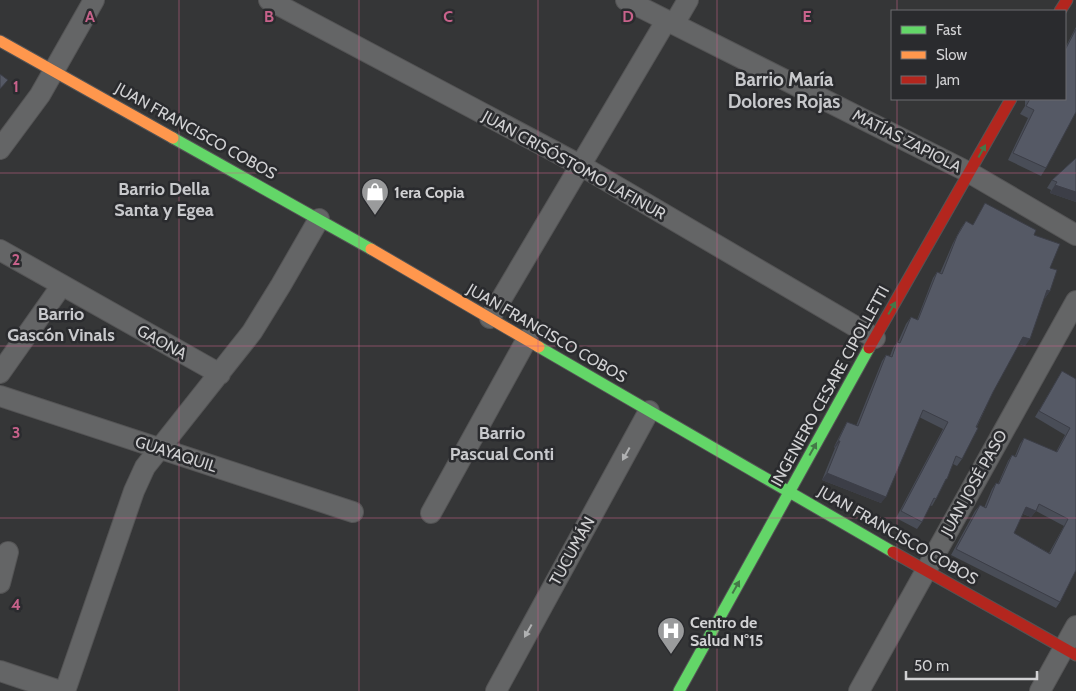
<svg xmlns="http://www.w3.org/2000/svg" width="1076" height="691" viewBox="0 0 1076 691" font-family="Cabin,sans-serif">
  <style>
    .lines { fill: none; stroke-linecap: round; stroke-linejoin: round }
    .street-casing { stroke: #545455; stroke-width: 22 }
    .fast-casing { stroke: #545455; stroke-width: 13 }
    .slow-casing { stroke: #545455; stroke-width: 13 }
    .jam-casing { stroke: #545455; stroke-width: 13 }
    .street { stroke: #646566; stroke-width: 20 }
    .fast { stroke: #63d668; stroke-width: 11 }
    .slow { stroke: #ff974d; stroke-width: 11 }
    .jam { stroke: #b3261e; stroke-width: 11 }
    .wall { fill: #494d57; fill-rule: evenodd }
    .shaded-wall { fill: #3c3e47 }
    .building { fill: #555965; stroke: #3c3e47; fill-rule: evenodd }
    .oneway { fill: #447848 }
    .oneway2 { fill: #b0b1b2 }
    .grid { fill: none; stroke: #c8628b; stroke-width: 1; stroke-opacity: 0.55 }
    .labels { text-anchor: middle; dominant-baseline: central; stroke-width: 5; stroke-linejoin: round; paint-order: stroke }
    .street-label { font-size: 16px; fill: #d1d1d3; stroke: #2a2b2e }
    .poi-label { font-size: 16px; font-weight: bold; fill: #d1d1d3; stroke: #2a2b2e; text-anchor: start }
    .neighbourhood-label { font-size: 18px; font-weight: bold; fill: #c8c9cc; stroke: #2a2b2e }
    .quarter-label { font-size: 19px; font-weight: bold; fill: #c8c9cc; stroke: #2a2b2e }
    .grid-label { font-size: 16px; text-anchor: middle; font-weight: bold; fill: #c8628b; stroke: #2a2b2e; stroke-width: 5; stroke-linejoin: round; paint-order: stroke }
  </style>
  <rect width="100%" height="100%" fill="#353637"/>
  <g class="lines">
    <defs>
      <path id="street" d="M269 0 580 165 875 338
        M626 0 970 173 1076 235
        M674 24 688 0
        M0 149 40 95 94 0
        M0 250 220 374
        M490 318 666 21
        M0 373 62 285
        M0 396 353 512
        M431 513 527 339
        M0 583 8 552
        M0 671 60 691
        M65 691 134 491 145 467 252 332 281 285 319 219
        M496 691 649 411
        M859 691 1076 301
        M1040 691 1076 626"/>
      <path id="fast" d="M173 138 371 249
        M539 347 893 552
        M679 691 869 348"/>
      <path id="slow" d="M0 41 173 138
        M371 249 539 347"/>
      <path id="jam" d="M1060 11 1067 0
        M869 348 1011 99
        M893 552 1076 655"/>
    </defs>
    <use href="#street" class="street-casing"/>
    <use href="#fast" class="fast-casing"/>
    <use href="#slow" class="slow-casing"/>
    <use href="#jam" class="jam-casing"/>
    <use href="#street" class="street"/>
    <use href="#fast" class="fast"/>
    <use href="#slow" class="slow"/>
    <use href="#jam" class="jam"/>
  </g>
  <path class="wall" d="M1076 27V112L1046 168 1041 176 1008 160 1028 118 1020 114 1025 106V99H1065V48Z
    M1076 158V202L1050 193 1051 190 1047 188 1052 180Z
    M985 203 1034 235 1050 268V291L1045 298 1044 297 1025 346 1019 344 993 392 962 459 957 466 953 464 936 499 932 506 930 505 922 522 917 529 896 518 943 429 919 417 881 503 822 480 835 448 834 447 843 429 847 422 856 426 882 361 886 355 890 356 893 348 897 342H898L906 324 911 317 917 320 933 278 937 272 940 273 953 243 961 228 966 221 973 225Z
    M1062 371 1076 379V570L1060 602 1056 608 951 555 975 511 980 505 984 508 992 489 996 483 998 484 1008 461 1012 455 1015 456 1020 444 1024 438 1056 452 1065 435 1035 417ZM1036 511 1064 526 1049 553 1014 533 1023 514 1031 517Z"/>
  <path class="shaded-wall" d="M1055 185 1076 192V202L1050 193Z
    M1047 290 1050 291 1045 298 1042 297Z
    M1023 337 1030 339 1025 346 1018 343Z
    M838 441H840L835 448 834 447Z
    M827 473 886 497 881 503 822 480Z
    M1026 507 1036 511 1031 517 1021 513Z"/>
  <path class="building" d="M1076 29V112L1046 168 1013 153 1034 110 1026 106 1030 99H1065V50Z
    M0 74 8 80 0 89Z
    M1076 158V192L1055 185 1057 182 1052 180Z
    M985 203 1036 230 1034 235 1060 244 1050 268 1057 270 1050 291 1047 290 1030 339 1023 337 993 392 976 427 978 428 962 459 956 456 947 479H946L936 499 934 498 922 522 901 511 948 422 923 410 886 497 827 473 840 441H838L847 422 858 426 886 355 892 357 897 342 900 343 911 317 918 320 937 272 942 274 957 236 966 221 973 225Z
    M1062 371 1076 379V570L1060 602 956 549 980 505 986 508 996 483 999 484 1012 455 1016 457 1024 438 1057 452 1070 428 1039 411ZM1039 504 1068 519 1050 554 1014 533 1026 507 1036 511Z"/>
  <defs><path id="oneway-solid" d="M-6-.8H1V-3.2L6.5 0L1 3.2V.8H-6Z" transform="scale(1.25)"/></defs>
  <g class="oneway">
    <use href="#oneway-solid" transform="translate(982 151) rotate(-61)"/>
    <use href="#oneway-solid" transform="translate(892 308) rotate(-60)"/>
    <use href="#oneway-solid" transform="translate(813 449) rotate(-61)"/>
    <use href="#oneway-solid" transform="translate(736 587) rotate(-61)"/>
  </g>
  <g class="oneway2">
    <use href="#oneway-solid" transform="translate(626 454) rotate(119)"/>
    <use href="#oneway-solid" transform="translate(528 631) rotate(119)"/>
  </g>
  <path class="grid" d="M179 0V691M359 0V691M538 0V691M717 0V691M897 0V11M897 99V691M0 173H1076M0 346H1076M0 518H1076"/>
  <defs>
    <symbol id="shop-pin" viewBox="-11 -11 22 30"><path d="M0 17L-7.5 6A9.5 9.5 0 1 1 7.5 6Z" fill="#9a9b9c" stroke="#2a2b2e"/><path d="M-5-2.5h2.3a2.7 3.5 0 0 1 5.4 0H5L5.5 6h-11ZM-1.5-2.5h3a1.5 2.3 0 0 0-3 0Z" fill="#fff"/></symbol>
    <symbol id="hospital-pin" viewBox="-11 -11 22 30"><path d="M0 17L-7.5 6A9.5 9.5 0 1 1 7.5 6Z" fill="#9a9b9c" stroke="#2a2b2e"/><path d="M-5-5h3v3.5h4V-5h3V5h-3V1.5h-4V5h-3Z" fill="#fff"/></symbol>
  </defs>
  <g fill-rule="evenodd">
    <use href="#shop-pin" x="359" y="176" width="32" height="43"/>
    <use href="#hospital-pin" x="655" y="615" width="32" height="43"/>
  </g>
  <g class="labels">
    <g class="street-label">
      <text transform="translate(196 131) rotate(29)">JUAN FRANCISCO COBOS</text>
      <text transform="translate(907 141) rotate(27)">MATÍAS ZAPIOLA</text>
      <text transform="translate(574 165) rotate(29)">JUAN CRISÓSTOMO LAFINUR</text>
      <text transform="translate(547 333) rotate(30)">JUAN FRANCISCO COBOS</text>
      <text transform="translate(162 342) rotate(29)">GAONA</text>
      <text transform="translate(830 386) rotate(-61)">INGENIERO CESARE CIPOLLETTI</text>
      <text transform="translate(176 454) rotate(18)">GUAYAQUIL</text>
      <text transform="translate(974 483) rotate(-61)">JUAN JOSÉ PASO</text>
      <text transform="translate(898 535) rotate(30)">JUAN FRANCISCO COBOS</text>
      <text transform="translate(572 551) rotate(-61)">TUCUMÁN</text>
    </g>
    <g class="poi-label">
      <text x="394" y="192">1era Copia</text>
      <text x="690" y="622">Centro de<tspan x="690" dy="18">Salud N°15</tspan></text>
    </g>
    <g class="neighbourhood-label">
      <text x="164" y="189">Barrio Della<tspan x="164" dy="21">Santa y Egea</tspan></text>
      <text x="61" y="314">Barrio<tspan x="61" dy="21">Gascón Vinals</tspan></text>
      <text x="502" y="433">Barrio<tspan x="502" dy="21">Pascual Conti</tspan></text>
    </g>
    <g class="quarter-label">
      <text x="784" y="79">Barrio María<tspan x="784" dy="22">Dolores Rojas</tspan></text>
    </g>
  </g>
  <g class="grid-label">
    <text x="90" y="22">A</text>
    <text x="269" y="22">B</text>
    <text x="448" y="22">C</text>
    <text x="628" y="22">D</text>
    <text x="807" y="22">E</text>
    <text x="16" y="92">1</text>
    <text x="16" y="265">2</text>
    <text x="16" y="438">3</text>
    <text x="16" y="610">4</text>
  </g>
  <rect x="891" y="10" width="175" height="90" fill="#2a2b2e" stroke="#6d6d70"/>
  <rect x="901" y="26" width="25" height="8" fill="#63d668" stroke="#6d6d70"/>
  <text x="936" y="35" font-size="15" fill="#d1d1d3">Fast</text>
  <rect x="901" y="51" width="25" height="8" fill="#ff974d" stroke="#6d6d70"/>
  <text x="936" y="60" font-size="15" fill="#d1d1d3">Slow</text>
  <rect x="901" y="76" width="25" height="8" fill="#b3261e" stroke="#6d6d70"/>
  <text x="936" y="85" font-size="15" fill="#d1d1d3">Jam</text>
  <path d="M906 671v8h131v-8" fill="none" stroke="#d1d1d3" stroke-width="2.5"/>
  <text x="914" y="671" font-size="15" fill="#d1d1d3" stroke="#2a2b2e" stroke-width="4" paint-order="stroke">50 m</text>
</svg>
